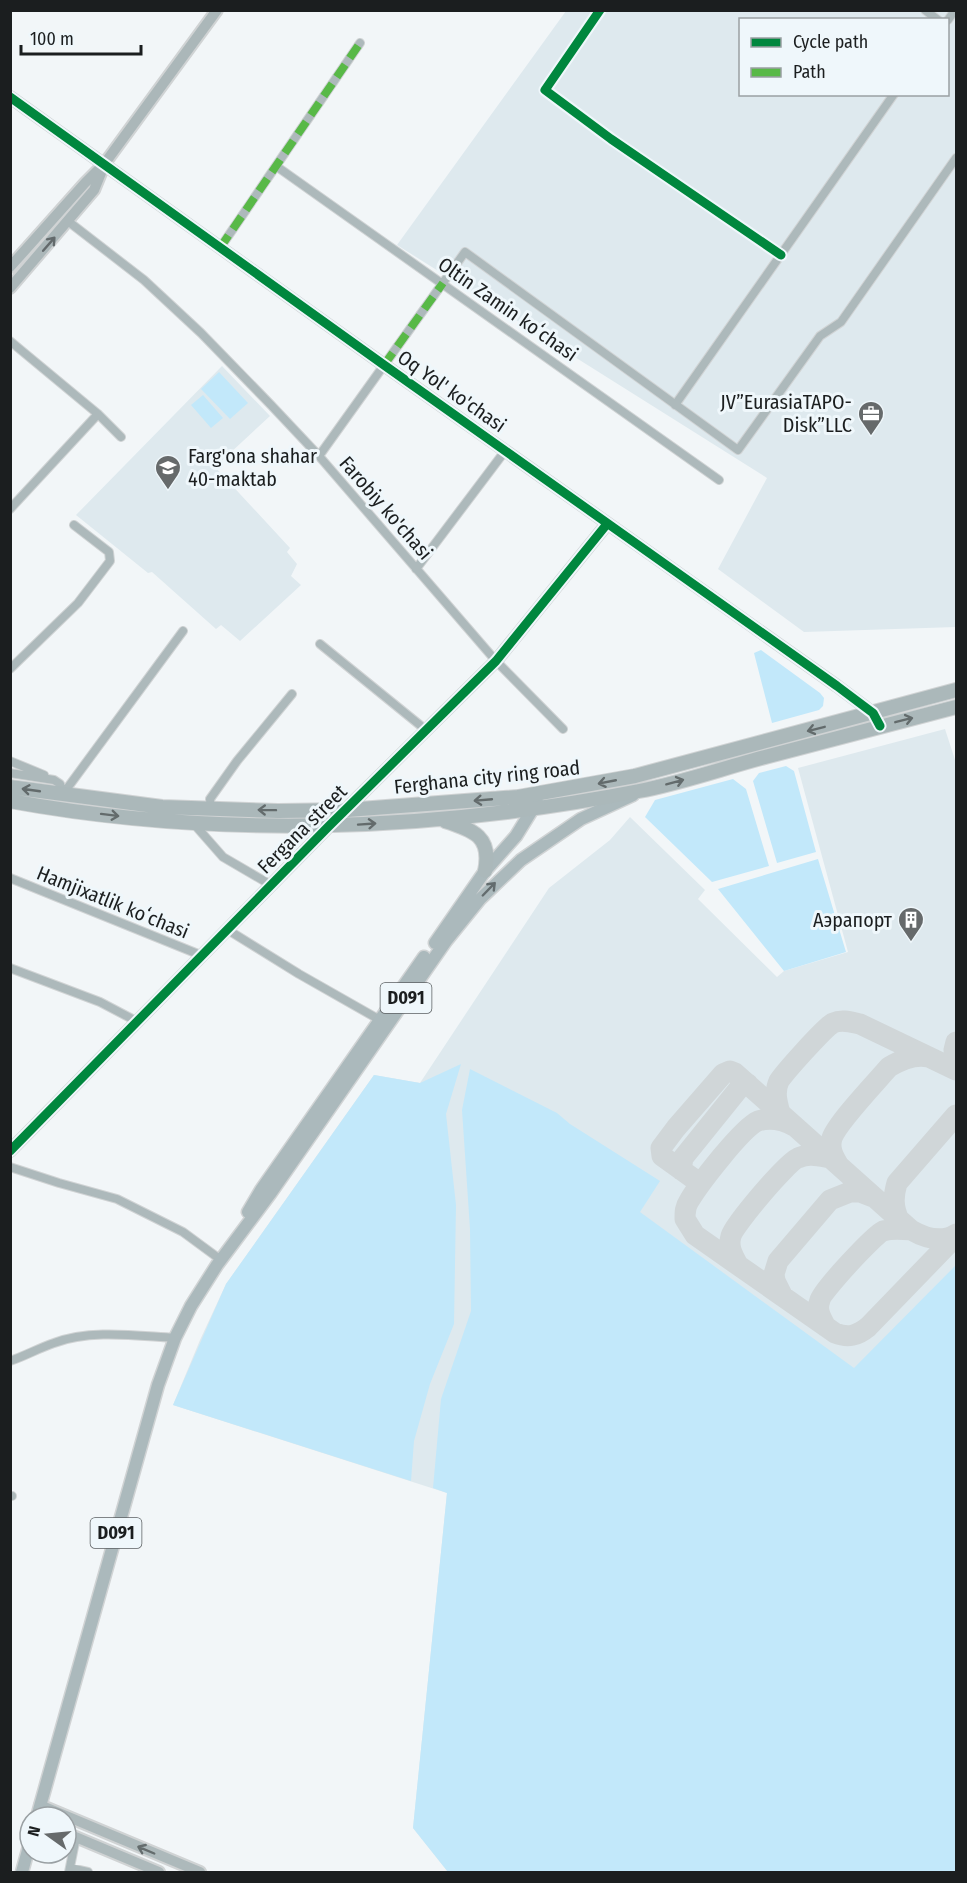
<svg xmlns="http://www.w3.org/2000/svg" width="967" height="1883" viewBox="0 0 967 1883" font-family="'Fira Sans Condensed',sans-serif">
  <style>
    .built { fill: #dee9ee; fill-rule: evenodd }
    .green { fill: #c2e8fa }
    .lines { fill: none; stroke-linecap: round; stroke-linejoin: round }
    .taxiway { stroke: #d0d6d8; stroke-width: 21 }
    .minor-casing { stroke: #d0d3d4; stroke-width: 10 }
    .tertiary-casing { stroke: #d0d3d4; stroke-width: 14 }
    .secondary-casing { stroke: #d0d3d4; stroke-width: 14 }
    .primary-casing { stroke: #d0d3d4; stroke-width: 15 }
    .trunk-casing { stroke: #d0d3d4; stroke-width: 16 }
    .minor { stroke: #adb9bb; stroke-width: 8 }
    .tertiary { stroke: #adb9bb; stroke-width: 10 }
    .secondary { stroke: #abb7b9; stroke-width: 10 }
    .primary { stroke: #abb9bc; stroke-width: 12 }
    .trunk { stroke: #abb8ba; stroke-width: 14 }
    .quiet { stroke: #58b947; stroke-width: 8; stroke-dasharray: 15 8; stroke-linecap: butt }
    .cycleway-casing { stroke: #eff7fb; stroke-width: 13 }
    .cycleway { stroke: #00873e; stroke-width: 9 }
    .oneway { stroke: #636a6c }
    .oneway2 { stroke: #636b6c }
    .oneway3 { stroke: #636c6e }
    .oneway4 { stroke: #646c6d }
    .labels { text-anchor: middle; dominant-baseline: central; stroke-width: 6; stroke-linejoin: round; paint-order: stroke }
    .shield { fill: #eff7fb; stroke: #5b5f61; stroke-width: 1.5 }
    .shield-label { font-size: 18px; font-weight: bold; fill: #1b1e1f }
    .street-label { font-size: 20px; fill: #1b1e1f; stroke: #eff7fb }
    .poi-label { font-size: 20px; fill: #1b1e1f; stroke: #eff7fb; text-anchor: end }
  </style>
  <rect width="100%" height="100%" fill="#f2f6f8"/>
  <path class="built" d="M566 11H956V627L804 632 718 569 767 478 397 245ZM740 20H948V94H740Z
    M222 366 270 416 215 467 290 548 287 552 297 564 291 576 301 585 240 641 221 625 216 629 152 572 148 573 76 515Z
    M945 729 956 763V1872H448L413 1828 447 1493 173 1405 200 1340 226 1284 374 1075 420 1083 549 888 610 840 630 817 705 890 698 899 777 977 784 971 848 952 798 768Z"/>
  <path class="green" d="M219 372 248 403 230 419 201 389Z
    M203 395 223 418 211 428 191 405Z
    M761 650 820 693 824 698 823 706 819 710 772 723 754 653Z
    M786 766 794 771 816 852 777 863 753 781 759 773Z
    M733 779 746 789 769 866 712 882 645 817 655 800Z
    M818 859 846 952 784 971 718 889Z
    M461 1064 446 1114 456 1205 454 1324 430 1384 414 1441 411 1481 173 1405 226 1284 374 1075 420 1083Z
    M470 1069 557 1113 570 1124 660 1181 640 1212 854 1368 956 1265V1872H448L413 1828 447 1493 433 1488 441 1399 471 1311 470 1229 462 1110Z"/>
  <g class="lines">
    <path class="taxiway" d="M956 1042 954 1050 956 1061
      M956 1070 860 1024C851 1022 842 1019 833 1023 824 1028 785 1072 779 1081 774 1092 777 1102 780 1113L911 1230C925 1238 942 1243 956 1234
      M794 1126C783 1120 771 1117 758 1121 742 1128 699 1184 689 1201 685 1207 685 1212 685 1219L695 1235 835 1333C848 1338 857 1336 868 1327L956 1236
      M838 1164C833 1156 829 1148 832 1138 837 1123 877 1081 889 1067 901 1060 914 1054 928 1057
      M681 1170 683 1158 741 1086 748 1084
      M703 1180 694 1179 662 1156 661 1148 676 1128 723 1074 730 1071 735 1073 780 1113
      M899 1220C893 1207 893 1197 897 1183L956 1115
      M737 1263C732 1254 728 1246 731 1236 734 1225 787 1162 798 1158 808 1153 819 1156 830 1158
      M782 1295 775 1281 774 1274 778 1261 830 1200 850 1192H860L873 1197
      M826 1327C821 1318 816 1310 820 1300 822 1291 874 1235 883 1231 892 1228 901 1229 911 1230"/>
    <defs>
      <path id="minor" d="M600 10 545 90 611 139 781 255
        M925 10 938 20
        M948 20 955 10
        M276 166 719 480
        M69 222 144 280 201 333 271 405 319 456 496 661 563 729
        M220 248 360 43
        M10 341 98 414 121 437
        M675 405 894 94
        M319 456 465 252 738 450 820 336 841 322 956 158
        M10 509 98 414
        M416 569 505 451
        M320 644 426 730
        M10 669 78 603 110 561 109 552 74 525
        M10 761 44 775
        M10 773 54 780 60 784 63 794
        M63 794 183 631
        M211 809 210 799 237 761 292 694
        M194 824 223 857 271 885
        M10 878 203 956
        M228 930 299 974 380 1020
        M10 968 100 1002 138 1022
        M10 1167 59 1183 117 1199 183 1232 221 1260
        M10 1361C25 1356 39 1348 54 1343 91 1329 137 1336 175 1338
        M10 1496H12
        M70 1868 88 1872
        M69 1872 76 1837"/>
      <path id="tertiary" d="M10 97 384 365 837 686 873 713 880 726
        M10 1151 329 826 496 661 607 524
        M40 1805 200 1872
        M66 1833 159 1872"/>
      <path id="secondary" d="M105 163 217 10
        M10 267 85 183 105 163 94 190 10 288"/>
      <path id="primary" d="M435 943 485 871 516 836 537 802
        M248 1212 261 1190 424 957
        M37 1817 158 1385 175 1338 191 1306 217 1265 270 1194 446 941 480 899 521 860 581 819 633 795
        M22 1872 30 1843"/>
      <path id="trunk" d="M10 787 162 807 278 811 347 810 518 797 635 776 956 690
        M10 801C218 839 433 831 639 791 682 783 723 768 765 757 829 740 893 724 956 707
        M445 821C474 830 492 837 485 871"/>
    </defs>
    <use href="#minor" class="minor-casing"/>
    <use href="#tertiary" class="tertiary-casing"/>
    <use href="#secondary" class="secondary-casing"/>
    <use href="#primary" class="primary-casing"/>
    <use href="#trunk" class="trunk-casing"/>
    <use href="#minor" class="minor"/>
    <use href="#tertiary" class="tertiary"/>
    <use href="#secondary" class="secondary"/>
    <use href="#primary" class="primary"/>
    <use href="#trunk" class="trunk"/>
    <path class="quiet" d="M220 248 360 43
      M384 365 443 283"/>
    <defs>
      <path id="cycleway" d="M600 10 545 90 611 139 781 255
        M10 97 384 365 837 686 873 713 880 726
        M10 1151 329 826 496 661 607 524"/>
    </defs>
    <use href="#cycleway" class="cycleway-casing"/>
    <use href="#cycleway" class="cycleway"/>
  </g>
  <defs><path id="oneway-shaft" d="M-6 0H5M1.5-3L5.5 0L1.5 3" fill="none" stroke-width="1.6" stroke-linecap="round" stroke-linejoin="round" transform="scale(1.5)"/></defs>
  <use class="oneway" href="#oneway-shaft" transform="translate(49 244) rotate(-49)"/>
  <g class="oneway2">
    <use href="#oneway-shaft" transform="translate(904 720) rotate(-14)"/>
    <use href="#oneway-shaft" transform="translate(816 729) rotate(166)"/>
    <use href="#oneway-shaft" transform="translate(607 782) rotate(169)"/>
    <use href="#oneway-shaft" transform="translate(675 782) rotate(-15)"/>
    <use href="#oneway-shaft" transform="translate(31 790) rotate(-172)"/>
    <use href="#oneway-shaft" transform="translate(483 800) rotate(175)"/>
    <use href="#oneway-shaft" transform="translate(267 810) rotate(-179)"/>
    <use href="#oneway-shaft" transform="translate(110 815) rotate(7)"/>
    <use href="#oneway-shaft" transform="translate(367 824) rotate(-4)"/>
  </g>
  <use class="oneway3" href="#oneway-shaft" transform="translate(489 889) rotate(-46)"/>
  <use class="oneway4" href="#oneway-shaft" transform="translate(146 1850) rotate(-157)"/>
  <defs>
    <symbol id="office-pin" viewBox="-11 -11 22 30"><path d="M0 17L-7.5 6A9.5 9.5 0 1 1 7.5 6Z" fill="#666a6b" stroke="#eff7fb"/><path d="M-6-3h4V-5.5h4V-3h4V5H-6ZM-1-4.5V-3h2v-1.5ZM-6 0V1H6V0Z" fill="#fff"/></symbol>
    <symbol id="school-pin" viewBox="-11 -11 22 30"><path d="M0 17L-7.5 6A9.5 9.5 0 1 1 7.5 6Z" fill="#666a6b" stroke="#eff7fb"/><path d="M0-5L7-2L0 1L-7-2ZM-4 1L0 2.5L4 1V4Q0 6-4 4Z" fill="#fff"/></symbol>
    <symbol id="building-pin" viewBox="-11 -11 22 30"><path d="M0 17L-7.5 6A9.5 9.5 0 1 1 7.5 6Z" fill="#666a6b" stroke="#eff7fb"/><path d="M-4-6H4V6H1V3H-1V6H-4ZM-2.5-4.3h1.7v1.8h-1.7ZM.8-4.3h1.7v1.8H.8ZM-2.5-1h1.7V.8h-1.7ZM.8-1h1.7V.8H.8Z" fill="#fff"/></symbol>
  </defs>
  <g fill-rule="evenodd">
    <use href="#office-pin" x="856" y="399" width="30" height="40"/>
    <use href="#school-pin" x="153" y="453" width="30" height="40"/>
    <use href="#building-pin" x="896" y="905" width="30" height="40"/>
  </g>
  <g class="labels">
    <g class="shield">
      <rect x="380.5" y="983" width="51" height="30" rx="4.5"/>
      <rect x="90.5" y="1518" width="51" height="30" rx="4.5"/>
    </g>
    <g class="shield-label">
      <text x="406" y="998">D091</text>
      <text x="116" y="1533">D091</text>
    </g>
    <g class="street-label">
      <text transform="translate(508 309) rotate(35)">Oltin Zamin koʻchasi</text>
      <text transform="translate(452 391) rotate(35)">Oq Yol' ko'chasi</text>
      <text transform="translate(386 508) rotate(49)">Farobiy ko'chasi</text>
      <text transform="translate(487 777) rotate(-6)">Ferghana city ring road</text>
      <text transform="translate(302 829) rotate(-45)">Fergana street</text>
      <text transform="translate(113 902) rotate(22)">Hamjixatlik koʻchasi</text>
    </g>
    <g class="poi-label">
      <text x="852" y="402">JV”EurasiaTAPO-<tspan x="852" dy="23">Disk”LLC</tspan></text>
      <text x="188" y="456" text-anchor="start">Farg'ona shahar<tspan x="188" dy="23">40-maktab</tspan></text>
      <text x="892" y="920">Аэрапорт</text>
    </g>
  </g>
  <rect width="967" height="1883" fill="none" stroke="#1b1e1f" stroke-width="24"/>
  <rect x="739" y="18" width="210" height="78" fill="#eff7fb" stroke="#9aa0a3" stroke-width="1.5"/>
  <rect x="751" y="38" width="30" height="9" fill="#00873e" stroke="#9aa0a3" stroke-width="1.5"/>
  <text x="793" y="48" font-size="18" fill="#1b1e1f">Cycle path</text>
  <rect x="751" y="68" width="30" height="9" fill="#58b947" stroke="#9aa0a3" stroke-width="1.5"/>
  <text x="793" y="78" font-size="18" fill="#1b1e1f">Path</text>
  <g transform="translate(48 1835) rotate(285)"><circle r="28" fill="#eff7fb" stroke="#9aa0a3" stroke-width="1.5"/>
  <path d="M0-4.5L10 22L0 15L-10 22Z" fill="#666a6b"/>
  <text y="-9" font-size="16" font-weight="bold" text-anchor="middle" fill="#1b1e1f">N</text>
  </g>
  <path d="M21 45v9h120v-9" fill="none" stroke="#1b1e1f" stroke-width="3"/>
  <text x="30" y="45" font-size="18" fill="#1b1e1f" stroke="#eff7fb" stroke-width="4.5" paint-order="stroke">100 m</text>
</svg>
